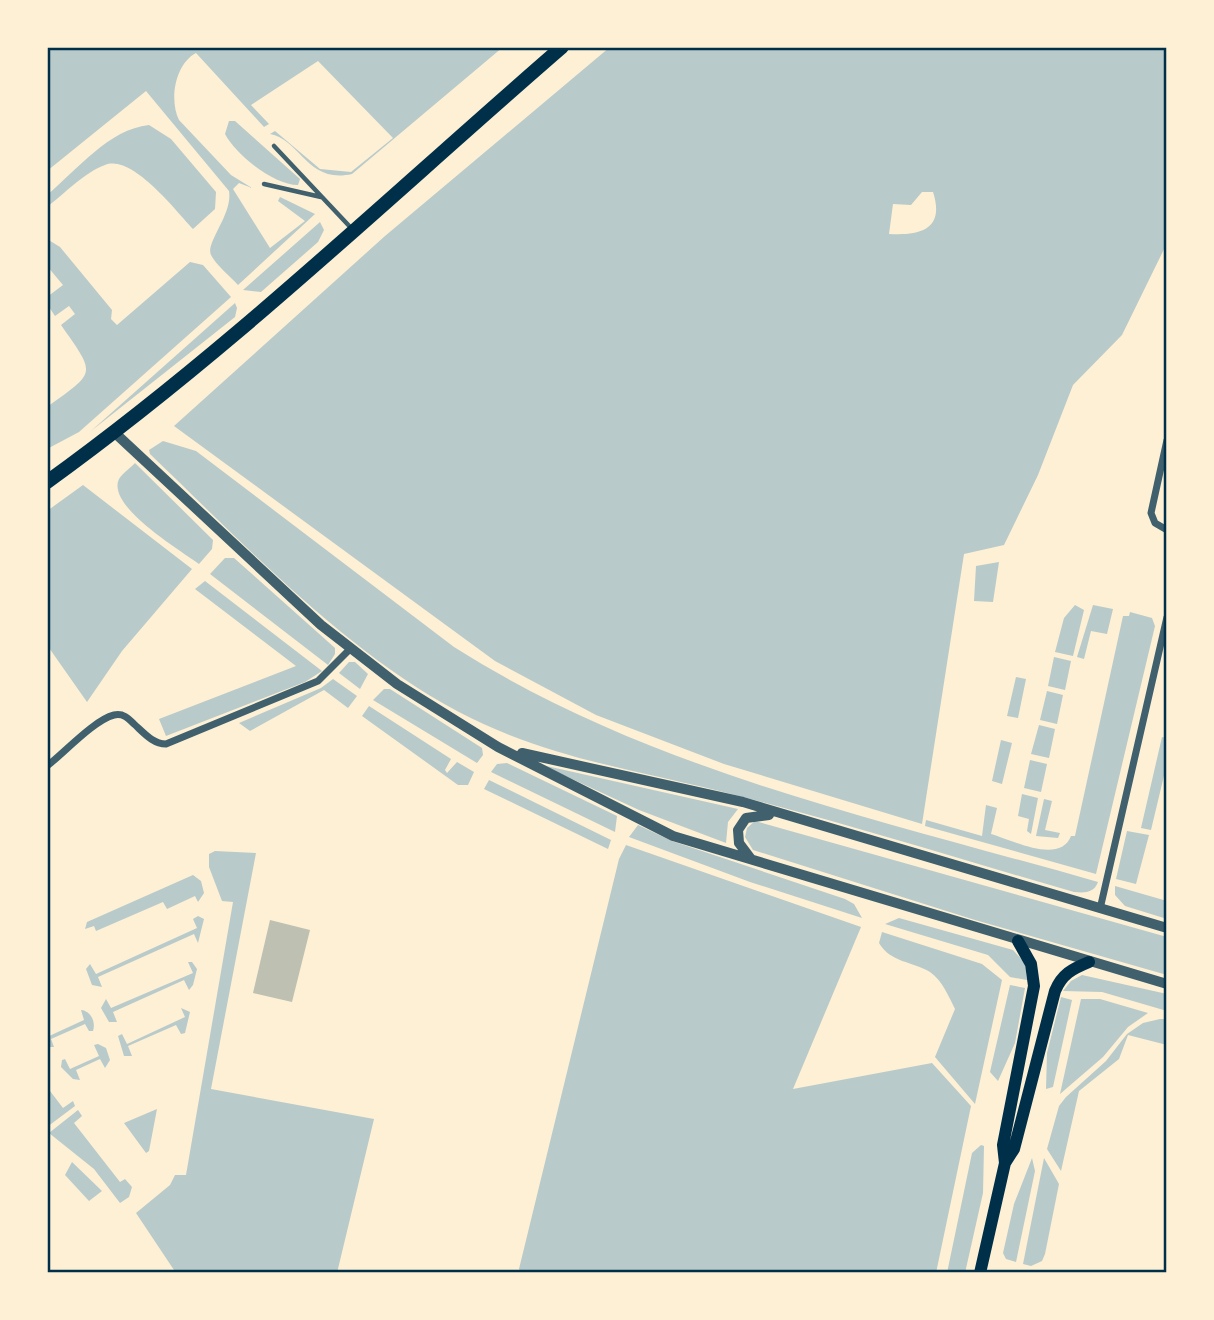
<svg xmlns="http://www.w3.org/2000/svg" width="1214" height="1320" viewBox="0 0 1214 1320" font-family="Ubuntu,sans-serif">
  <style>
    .green { fill: #b9caca; fill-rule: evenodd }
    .building { fill: #bec0b2 }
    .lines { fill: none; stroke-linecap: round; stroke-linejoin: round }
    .service { stroke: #3f606c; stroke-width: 4.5 }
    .minor { stroke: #3f606c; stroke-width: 7 }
    .tertiary { stroke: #3f606c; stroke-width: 10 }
    .secondary { stroke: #003049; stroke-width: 12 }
    .primary { stroke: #003049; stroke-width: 14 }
    .neatline { fill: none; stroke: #003049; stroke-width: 2.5 }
  </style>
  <rect width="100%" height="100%" fill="#fdf0d5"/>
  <path class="green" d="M47 47H503L352 174C307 184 301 140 270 134L275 131 320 169 351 172 393 138 318 61 251 105 269 124 264 127 196 53C175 64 169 100 179 120L231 175 252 188 239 183 233 189 270 248 305 221 278 201 280 197 315 214 238 285C230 276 216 265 211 255 205 243 233 214 229 191L146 91 47 171Z
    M610 47H1167V243L1122 335 1073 385 1038 475 1004 545 964 554 922 824 724 764 596 715 495 661 174 426 385 236ZM922 192H933C945 229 921 236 889 234L893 204 911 205Z
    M229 121H235L300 179 298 185C274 185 236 155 225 134Z
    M149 125 171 139 216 192 215 209 193 229C175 210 132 154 105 165 85 172 64 194 47 207V195C77 170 109 129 149 125Z
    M320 222 324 230 318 242 261 292 243 290Z
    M47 239 60 247 112 310 111 319 117 325 190 262 203 265 231 297 79 432 47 449V407C97 371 96 375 61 325L75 314 69 306 55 316 47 304V297L63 285 47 266Z
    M235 303 237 308 235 317 91 431Z
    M163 441 196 451 454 647C650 771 878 819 1098 882 1094 893 1085 893 1074 892 963 860 852 825 739 796 640 770 550 760 457 711 344 651 242 542 150 454L149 450Z
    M135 463 213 540 212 549 199 564C180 550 106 506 119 479 122 474 130 468 135 463Z
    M83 485 192 569 122 651 87 702 47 645V511Z
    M225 558H234L335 648V654L328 665 210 574Z
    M999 562 993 602 974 601 976 566Z
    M205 581 322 671 305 682 166 736 159 719 296 666 195 589Z
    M1075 605 1084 610 1073 656 1055 652 1064 618Z
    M1093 605 1113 609 1107 634 1091 631 1084 659 1077 657Z
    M1130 612 1152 618 1155 626 1096 874 925 826 926 820 982 836 986 805 997 808 991 834C1012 840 1060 865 1071 836H1075L1123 616H1129Z
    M1054 657 1071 661 1065 690 1048 686Z
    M349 662H355L368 674 360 689 339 673Z
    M1016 677 1026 679 1018 718 1007 716Z
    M333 679 357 696 348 708 324 690 250 731 239 723 321 688Z
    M384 689H390L482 748 483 755 477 763 373 700Z
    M1047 691 1063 695 1057 724 1040 720Z
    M369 706 451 759 445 770 447 773 457 762 474 772 468 785H458L362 716Z
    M1039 725 1055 729 1049 758 1031 754Z
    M1162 737 1167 738V763L1151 830 1141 828Z
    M1001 740 1012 743 1002 784 992 781Z
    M1030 760 1047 764 1041 792 1024 788Z
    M507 763 617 816 615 832 491 772 497 764Z
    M542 765 738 809 728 822 726 843 639 810Z
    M489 780 611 840 608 849 484 789Z
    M1022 794 1038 798 1031 834 1027 831 1029 819 1018 816Z
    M1044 799 1052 801 1045 830 1060 833 1058 838 1036 836Z
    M755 821 1167 937V975L975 920 753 850 745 837 747 828Z
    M638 825 672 841 845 899 854 904 862 918 750 882 629 837Z
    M1127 831 1149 835 1136 884 1116 879Z
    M626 845 861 927 793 1089 932 1063 971 1106 936 1273H521L519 1269 619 859Z
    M215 851 256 853 211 1089 374 1119 337 1273H176L136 1213 170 1185 175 1175H186L233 902 222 901 209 867V854Z
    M193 875 201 881 204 893 198 902 195 896 167 909 163 902 96 931 94 926 85 929 87 922Z
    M1115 886 1167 901V919L1125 906 1115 895Z
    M198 916 204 919 198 943 194 934 98 977 102 987 92 985 86 969 90 964 96 974 197 928 193 919Z
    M899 918 1013 950 1025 963 1027 980 1010 977 988 955 885 924Z
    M882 932 982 964 1002 980 975 1104 935 1057 955 1009C949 997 942 980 930 972 912 961 891 963 879 943Z
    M188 962H192L197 969 193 985 189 990 184 980 113 1012 117 1022H109L101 1008 106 999 111 1008 193 973Z
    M1082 975 1167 994V1011L1102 992 1063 991 1071 981Z
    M1010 985 1025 988 1015 1043 998 1081 990 1072Z
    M1061 997 1072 1000 1053 1087 1046 1089 1047 1053Z
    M1081 999H1100L1148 1013 1128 1027 1103 1057 1060 1094Z
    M181 1008 190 1012 185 1033 181 1034 176 1025 128 1046 132 1056H124L118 1036 122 1034 127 1044 185 1017Z
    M81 1010C91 1011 96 1022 93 1031H89L85 1024 51 1039 54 1047H47V1037L84 1020Z
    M1160 1019H1167V1045L1128 1035 1119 1059 1079 1091 1061 1171 1047 1149 1059 1106 1066 1097 1106 1061 1127 1034 1143 1023Z
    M98 1044 106 1048 110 1060 105 1068 100 1059 76 1070 80 1080 73 1079 61 1067 62 1060 65 1059 70 1069 99 1056 94 1045Z
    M47 1087 63 1108 73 1101 75 1106 47 1127Z
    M157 1109 149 1151 146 1153 124 1123Z
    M78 1110 82 1116 74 1123 120 1182 125 1179 132 1187 129 1197 120 1203 94 1169 49 1133Z
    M981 1145 984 1146 983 1193 965 1273H947L972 1153Z
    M1032 1158 1035 1171 1016 1262 1006 1259 1003 1253 1014 1204Z
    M1044 1158 1059 1184 1045 1254 1042 1261 1031 1266 1023 1264Z
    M72 1162 102 1191 89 1201 65 1175Z"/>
  <path class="building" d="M270 920 310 930 292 1002 253 993Z"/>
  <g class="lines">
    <path class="service" d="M274 146 353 230
      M264 184 321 197"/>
    <path class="minor" d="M1167 440 1151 513 1155 523 1167 530
      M47 766C64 753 94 720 114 715 123 713 128 718 134 724 144 733 153 744 166 744L318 681 350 649
      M1100 909 1167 617"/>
    <path class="tertiary" d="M115 433 321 625 397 684 498 747 673 836 1167 984
      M522 753 743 802 1167 928
      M751 859 739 843 738 830 746 818 769 815"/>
    <path class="secondary" d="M1005 1163 1003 1145 1034 986 1031 964 1018 941
      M980 1273 1005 1163 1014 1149 1055 991C1062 974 1072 969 1089 962"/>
    <path class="primary" d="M47 482C230 350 392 194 562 47"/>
  </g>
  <rect width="1214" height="1320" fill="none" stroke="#fdf0d5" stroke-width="98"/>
  <rect x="49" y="49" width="1116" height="1222" class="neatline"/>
</svg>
